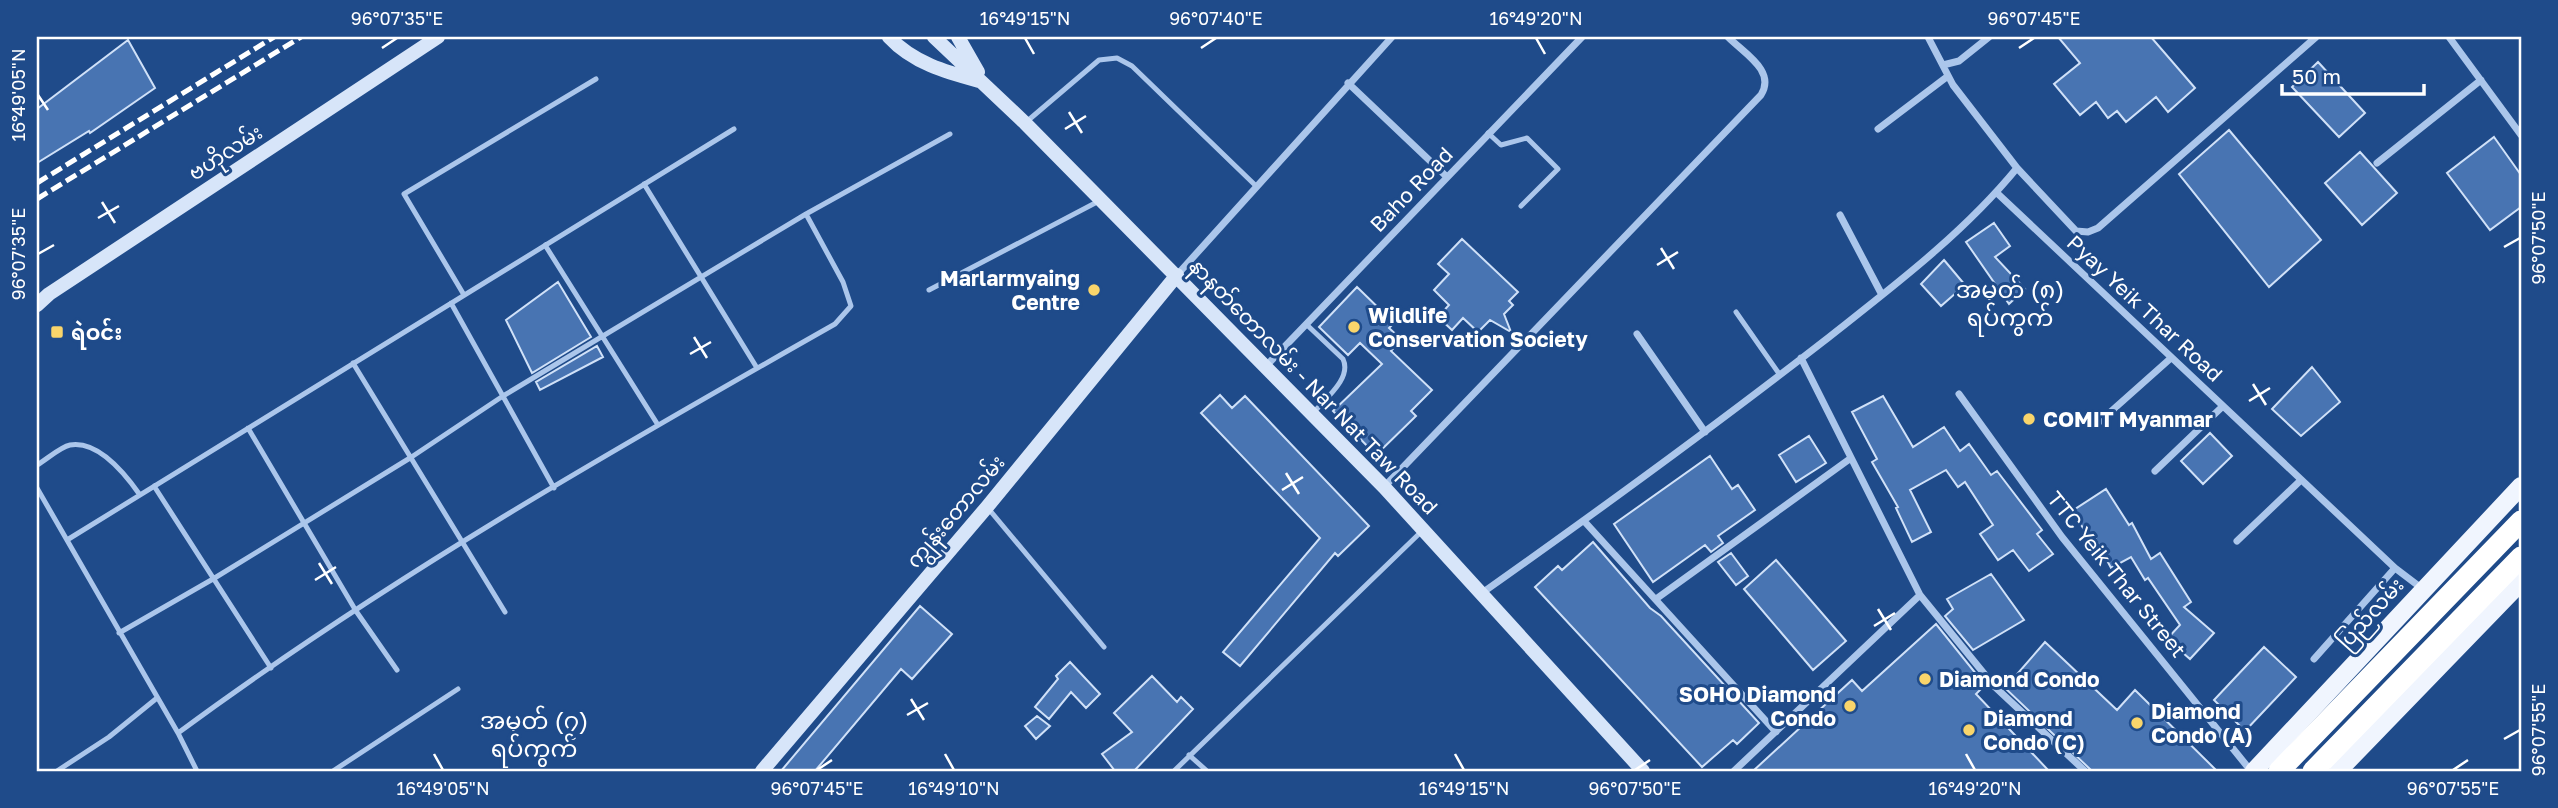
<svg xmlns="http://www.w3.org/2000/svg" width="2558" height="808" viewBox="0 0 2558 808" font-family="'Golos Text','Noto Sans Myanmar',sans-serif">
  <style>
    .building { fill: #4874b2; stroke: #d0e1f8; stroke-width: 2 }
    .lines { fill: none; stroke-linecap: round; stroke-linejoin: round }
    .lane { stroke: #abc6eb; stroke-width: 5 }
    .street { stroke: #abc6eb; stroke-width: 7 }
    .secondary { stroke: #d7e5f9; stroke-width: 14 }
    .primary { stroke: #f0f5fe; stroke-width: 18 }
    .highway { stroke: #fff; stroke-width: 21 }
    .rail { stroke: #fff; stroke-width: 5; stroke-dasharray: 12 5; stroke-linecap: butt }
    .ticks { fill: none; stroke: #fff; stroke-width: 2.5 }
    .poi-dot { fill: #f9d56b; stroke: #1f4b8a; stroke-width: 2.5 }
    .labels { text-anchor: middle; dominant-baseline: central; stroke-width: 6; stroke-linejoin: round; paint-order: stroke }
    .street-label { font-size: 21px; fill: #fff; stroke: #1f4b8a }
    .poi-label { font-size: 21px; font-weight: bold; fill: #fff; stroke: #1f4b8a; text-anchor: start }
    .quarter-label { font-size: 24px; fill: #fff; stroke: #1f4b8a }
    .neatline { fill: none; stroke: #fff; stroke-width: 2.5 }
    .ticks-label { font-size: 18px; text-anchor: middle; fill: #fff }
  </style>
  <rect width="100%" height="100%" fill="#1f4b8a"/>
  <path class="building" d="M2058 37H2151L2195 88 2168 112 2156 97 2126 122 2117 111 2108 118 2096 102 2080 115 2054 84 2080 63Z
    M128 40 155 88 90 133 89 131 37 163V109Z
    M2318 62 2365 113 2339 137 2292 87Z
    M2229 130 2321 240 2269 287 2179 174Z
    M2494 137 2521 175V207L2490 230 2447 173Z
    M2360 152 2397 193 2362 225 2325 183Z
    M1994 223 2010 246 1995 257 2025 289 2009 304 1966 242Z
    M1462 239 1518 292 1509 301 1513 305 1504 314 1511 332 1490 320 1478 332 1463 318 1452 330 1438 317 1449 305 1434 290 1449 274 1438 264Z
    M1944 260 1965 285 1941 306 1921 284Z
    M558 282 591 337 532 373 506 320Z
    M1357 287 1394 323 1389 328 1401 339 1391 351 1432 390 1411 411 1416 416 1376 455 1333 411 1382 364 1360 343 1348 355 1319 327Z
    M597 346 603 357 540 390 536 382Z
    M2312 367 2340 402 2301 436 2272 409Z
    M1220 395 1232 408 1245 396 1369 526 1338 556 1335 553 1240 666 1223 652 1320 538 1201 413Z
    M1883 396 1913 447 1944 427 1960 451 1969 444 1991 475 1997 471 2042 530 2037 534 2053 554 2029 571 2013 550 1998 560 1980 534 1993 525 1965 482 1958 487 1946 470 1910 490 1931 532 1912 542 1896 508 1898 507 1872 462 1877 459 1852 412Z
    M2210 433 2232 456 2203 484 2181 461Z
    M1809 436 1826 463 1796 482 1779 455Z
    M1710 456 1732 489 1738 485 1755 510 1718 536 1723 543 1711 552 1705 545 1653 582 1614 524Z
    M2106 489 2129 525 2132 523 2151 559 2160 553 2191 602 2184 607 2214 633 2190 659 2167 639 2180 625 2148 578 2145 580 2131 557 2111 568 2093 534 2089 537 2072 511Z
    M1593 542 1650 608 1661 616 1759 723 1737 744 1733 740 1702 767 1535 587 1558 566 1562 570Z
    M1731 553 1748 576 1736 585 1718 562Z
    M1776 560 1846 641 1813 670 1744 589Z
    M1991 574 2024 620 1973 650 1945 616 1953 609 1947 599Z
    M920 606 952 634 912 679 901 669 815 771H781Z
    M1936 624 1985 685 1976 694 2049 771H1753L1852 680 1862 691Z
    M2045 642 2117 710 2135 690 2217 771H2092L2005 688Z
    M2264 647 2296 677 2245 731 2214 700Z
    M1070 662 1100 694 1086 708 1071 692 1049 719 1035 707 1058 679 1056 676Z
    M1152 676 1177 702 1181 697 1193 709 1134 771H1115L1102 754 1132 732 1114 713Z
    M1037 716 1050 726 1036 739 1025 726Z"/>
  <g class="lines">
    <path class="lane" d="M1025 123 1099 60 1117 58 1132 66 1255 185
      M1488 133 1501 145 1527 138 1558 169 1521 206
      M644 184 757 368
      M545 245 658 425
      M929 290 1099 201
      M464 295 404 194 596 79
      M451 303 554 488
      M1736 312 1780 375
      M1306 324 1343 359C1352 378 1326 398 1314 412
      M353 363 505 612
      M248 428 356 611 397 670
      M37 465C46 460 60 447 70 445 99 440 126 475 140 495
      M154 486 271 668
      M37 488 178 733C385 580 611 451 835 324L851 306 843 282 806 214 950 134
      M987 507 1104 647
      M67 540 734 129
      M119 633 213 579 410 458 503 396 806 214
      M178 733 197 771
      M1189 755 1207 771
      M57 771 109 737 157 698
      M333 771 458 689
      M1174 771 1423 530"/>
    <path class="street" d="M2449 37 2521 135
      M1943 65 1959 61 1989 37
      M1348 83 1447 177
      M1878 129 1948 76
      M2377 163 2481 80
      M2017 168 2076 231 2088 232 2098 228 2316 37
      M1997 193 2395 568 2424 590
      M1840 215 1882 295
      M1177 275 1392 37
      M1637 334 1705 432
      M1801 358 1920 595 1995 687 2085 771
      M1266 366 1582 37
      M1959 394 2062 537 2251 771
      M2098 423 2171 358
      M2155 471 2223 406
      M1384 487 1761 95C1776 71 1745 54 1728 37
      M1584 521 1776 732
      M2237 541 2301 480
      M1482 593C1598 511 1712 428 1824 341 1891 288 1962 235 2017 168L1953 85 1928 37
      M1656 599 1851 458
      M2314 659 2395 568
      M1734 771 1920 595"/>
    <path class="secondary" d="M889 37C913 63 946 72 979 81
      M934 37 1025 123 1384 487 1643 771
      M958 37 978 72
      M37 305 49 294 438 37
      M762 771 987 507 1177 275"/>
    <path class="primary" d="M2254 771 2521 486
      M2338 771 2521 582"/>
    <path class="highway" d="M2279 771 2521 521
      M2313 771 2521 557"/>
    <path class="rail" d="M37 183 274 37
      M37 199 301 37"/>
  </g>
  <path class="ticks" d="M1025 38 1034 54M1536 38 1545 54M382 48 397 38M1201 48 1216 38M2019 48 2034 38M38 95 48 110M1069 112 1082 133M1065 129 1086 116M102 202 115 223M98 218 119 206M2504 247 2520 238M1661 248 1674 269M38 254 54 245M1657 265 1678 252M694 337 707 358M690 354 711 342M2253 384 2266 405M2249 401 2270 388M1286 473 1299 494M1282 490 1303 477M319 563 332 584M315 580 336 567M1878 609 1891 630M1874 626 1895 613M911 699 924 720M907 715 928 703M2504 739 2520 730M434 754 443 770M945 754 954 770M1455 754 1464 770M1966 754 1975 770M817 770 832 760M1635 770 1650 760M2453 770 2468 760"/>
  <g class="poi-dot">
    <circle cx="1094" cy="290" r="7"/>
    <circle cx="1354" cy="327" r="7"/>
    <rect x="50" y="325" width="14" height="14" rx="3.5"/>
    <circle cx="2029" cy="419" r="7"/>
    <circle cx="1925" cy="679" r="7"/>
    <circle cx="1850" cy="706" r="7"/>
    <circle cx="2137" cy="723" r="7"/>
    <circle cx="1969" cy="730" r="7"/>
  </g>
  <g class="labels">
    <g class="street-label">
      <text transform="translate(225 152) rotate(-33)">ဗဟိုလမ်း</text>
      <text transform="translate(1411 189) rotate(-46)">Baho Road</text>
      <text transform="translate(2145 308) rotate(43)">Pyay Yeik Thar Road</text>
      <text transform="translate(1314 386) rotate(46)">နာနတ်တောလမ်း - Nar Nat Taw Road</text>
      <text transform="translate(955 511) rotate(-50)">ကျွန်းတောလမ်း</text>
      <text transform="translate(2117 574) rotate(51)">TTC Yeik Thar Street</text>
      <text transform="translate(2370 613) rotate(-48)">ပြည်လမ်း</text>
    </g>
    <g class="poi-label">
      <text x="1080" y="278" text-anchor="end">Marlarmyaing<tspan x="1080" dy="24">Centre</tspan></text>
      <text x="1368" y="315">Wildlife<tspan x="1368" dy="24">Conservation Society</tspan></text>
      <text x="71" y="332">ရဲဝင်း</text>
      <text x="2043" y="419">COMIT Myanmar</text>
      <text x="1939" y="679">Diamond Condo</text>
      <text x="1836" y="694" text-anchor="end">SOHO Diamond<tspan x="1836" dy="24">Condo</tspan></text>
      <text x="2151" y="711">Diamond<tspan x="2151" dy="24">Condo (A)</tspan></text>
      <text x="1983" y="718">Diamond<tspan x="1983" dy="24">Condo (C)</tspan></text>
    </g>
    <g class="quarter-label">
      <text x="2010" y="288">အမှတ် (၈)<tspan x="2010" dy="28">ရပ်ကွက်</tspan></text>
      <text x="534" y="719">အမှတ် (၇)<tspan x="534" dy="28">ရပ်ကွက်</tspan></text>
    </g>
  </g>
  <rect width="2558" height="808" fill="none" stroke="#1f4b8a" stroke-width="77"/>
  <path d="M2282 84v10h142v-10" fill="none" stroke="#ffffff" stroke-width="3.5"/>
  <text x="2292" y="84" font-size="21" fill="#ffffff" stroke="#1f4b8a" stroke-width="5" paint-order="stroke">50 m</text>
  <rect x="38" y="38" width="2482" height="732" class="neatline"/>
  <g class="ticks-label">
    <text x="397" y="25">96°07'35"E</text>
    <text x="1025" y="25">16°49'15"N</text>
    <text x="1216" y="25">96°07'40"E</text>
    <text x="1536" y="25">16°49'20"N</text>
    <text x="2034" y="25">96°07'45"E</text>
    <text transform="translate(19 95) rotate(-90)" y="6">16°49'05"N</text>
    <text transform="translate(2539 238) rotate(-90)" y="6">96°07'50"E</text>
    <text transform="translate(19 254) rotate(-90)" y="6">96°07'35"E</text>
    <text transform="translate(2539 730) rotate(-90)" y="6">96°07'55"E</text>
    <text x="443" y="795">16°49'05"N</text>
    <text x="817" y="795">96°07'45"E</text>
    <text x="954" y="795">16°49'10"N</text>
    <text x="1464" y="795">16°49'15"N</text>
    <text x="1635" y="795">96°07'50"E</text>
    <text x="1975" y="795">16°49'20"N</text>
    <text x="2453" y="795">96°07'55"E</text>
  </g>
</svg>
